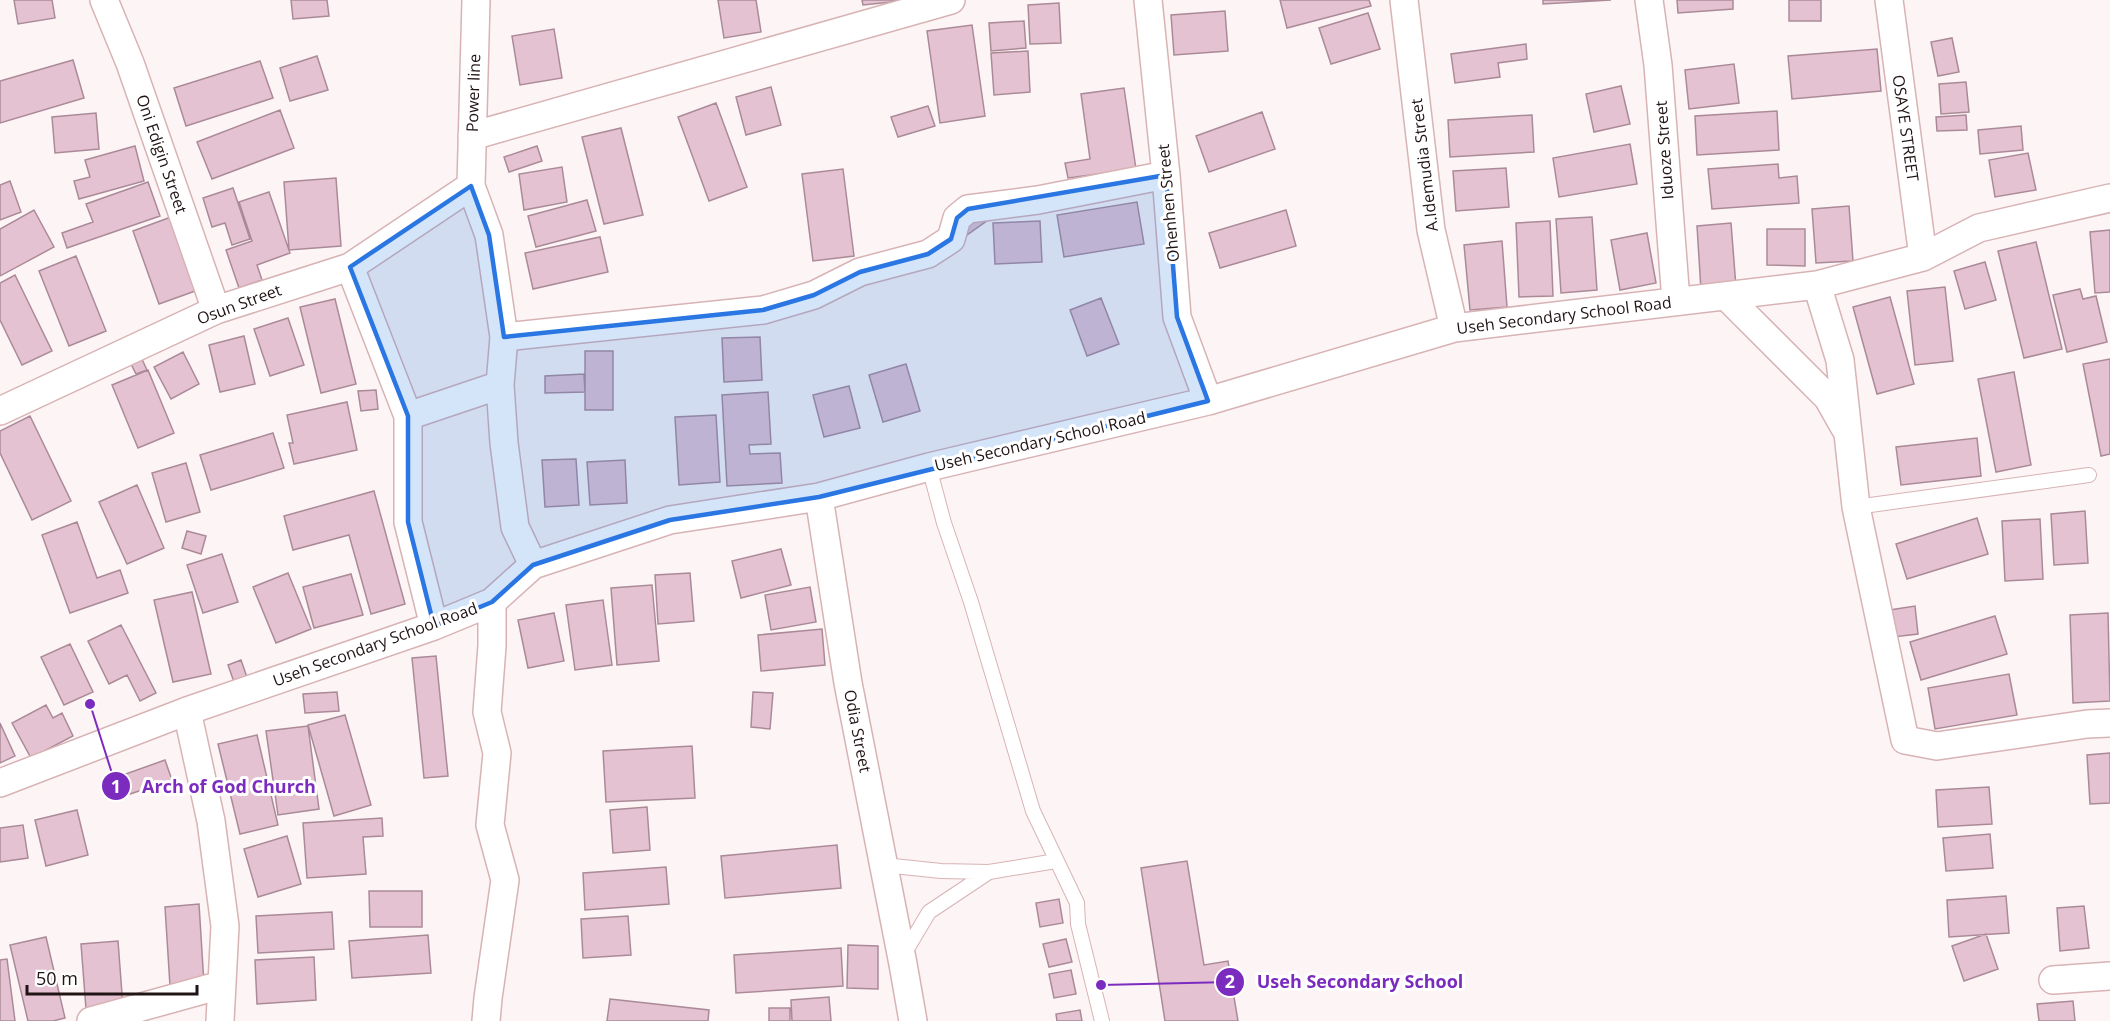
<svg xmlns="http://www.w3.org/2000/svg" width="2110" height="1021" viewBox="0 0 2110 1021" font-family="'Open Sans',sans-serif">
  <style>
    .building { fill: #e5c2d1; stroke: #ab8a98; stroke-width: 1.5 }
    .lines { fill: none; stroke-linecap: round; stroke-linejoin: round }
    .service-casing { stroke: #d8b3b5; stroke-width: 16 }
    .minor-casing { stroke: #d8b3b5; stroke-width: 30 }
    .service { stroke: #fff; stroke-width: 14 }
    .minor { stroke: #fff; stroke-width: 27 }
    .marked { fill: #2a76e2; fill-opacity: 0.2; stroke: #2a76e2; stroke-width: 4.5; stroke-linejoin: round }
    .labels { text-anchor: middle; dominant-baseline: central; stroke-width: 6; stroke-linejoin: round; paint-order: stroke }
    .street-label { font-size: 16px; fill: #211415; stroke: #fff }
    .leader { fill: none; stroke: #7b2cbf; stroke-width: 2 }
    .callout-dot { fill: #7b2cbf; stroke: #fff; stroke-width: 2 }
    .mark-label { font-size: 18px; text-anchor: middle; font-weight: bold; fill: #fff }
    .callout-label { font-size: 18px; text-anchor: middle; font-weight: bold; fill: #7b2cbf; stroke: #fff; stroke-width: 6; stroke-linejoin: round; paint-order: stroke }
  </style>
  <rect width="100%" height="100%" fill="#fdf5f5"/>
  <path class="building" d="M14 0H52L55 18 18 24Z
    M291 0H327L329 16 293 19Z
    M718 0H756L761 32 724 38Z
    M862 0H901L902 1 863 5Z
    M1280 0H1369L1371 6 1287 28Z
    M1543 0H1611L1543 4Z
    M1677 0H1733V9L1678 13Z
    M1789 0H1821V21H1789Z
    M1059 3 1061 43 1030 44 1028 5Z
    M1225 11 1228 51 1174 55 1171 15Z
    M1368 13 1380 49 1331 64 1319 28Z
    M1024 21 1026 48 991 51 989 23Z
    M972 25 985 116 940 123 927 31Z
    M554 29 562 78 520 85 512 36Z
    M1952 38 1959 72 1938 76 1931 42Z
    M1526 44 1527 59 1498 63 1500 77 1455 83 1451 54Z
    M1877 49 1881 91 1792 99 1788 56Z
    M1028 51 1030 92 994 95 991 53Z
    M317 56 328 90 290 101 280 68Z
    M73 60 84 98 0 123V81Z
    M260 61 273 98 186 126 174 88Z
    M1734 64 1739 103 1689 109 1685 70Z
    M1966 82 1969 112 1941 114 1939 84Z
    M1621 86 1630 124 1594 132 1586 94Z
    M771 87 781 125 746 135 736 97Z
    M1124 88 1136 169 1068 178 1065 163 1090 159 1081 94Z
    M716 103 747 187 709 201 678 117Z
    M928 106 935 126 898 137 891 117Z
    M280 110 294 148 212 179 197 142Z
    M1777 111 1779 150 1697 155 1695 116Z
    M1262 112 1275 149 1209 172 1196 136Z
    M96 113 99 149 55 153 52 117Z
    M1532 115 1534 152 1450 157 1448 120Z
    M1966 115 1967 130 1937 131 1936 117Z
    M2021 126 2023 150 1980 154 1978 130Z
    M621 128 643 215 604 224 582 137Z
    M1630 144 1637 184 1559 197 1553 158Z
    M135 146 144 181 79 199 74 181 90 177 85 160Z
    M537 146 542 161 509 172 504 157Z
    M2028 153 2036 190 1995 197 1989 160Z
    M1778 164 1779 178 1797 176 1799 203 1712 209 1708 169Z
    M562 167 567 202 524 210 519 174Z
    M1506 168 1509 207 1456 211 1453 171Z
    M843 169 854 256 813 261 802 174Z
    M336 178 341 246 289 250 284 182Z
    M10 181 21 212 0 220V185Z
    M148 182 160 216 67 248 62 233 93 222 86 204Z
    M233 188 250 239 232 245 225 223 212 227 203 198Z
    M269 192 290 253 257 265 262 280 239 288 226 250 252 241 239 202Z
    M587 200 596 231 536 247 528 216Z
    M1137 202 1144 244 1064 257 1057 215Z
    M1849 206 1853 261 1816 263 1812 209Z
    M978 208 988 220 967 235 958 222Z
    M34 210 54 247 0 276V229Z
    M1286 210 1296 246 1220 268 1209 233Z
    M171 217 198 290 159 304 133 231Z
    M1592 217 1597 290 1561 293 1556 219Z
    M1040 221 1042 262 995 264 993 223Z
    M1550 221 1553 296 1519 297 1516 223Z
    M1731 223 1736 287 1701 290 1697 226Z
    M1767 229H1805V266L1767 265Z
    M2110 230V292L2095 293 2090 232Z
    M1647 233 1656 283 1620 290 1611 240Z
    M600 237 608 272 533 289 525 253Z
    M1502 241 1507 307 1470 310 1464 245Z
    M2036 242 2062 349 2024 358 1998 251Z
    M76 256 106 331 69 346 39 271Z
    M1985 262 1996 300 1965 309 1954 271Z
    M15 275 52 351 22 365 0 320V283Z
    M1945 287 1953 361 1915 365 1907 291Z
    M2080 289 2083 299 2096 296 2107 342 2067 352 2053 295Z
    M1890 297 1914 384 1877 394 1853 307Z
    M1101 298 1119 344 1087 356 1070 310Z
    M335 299 356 384 321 393 300 307Z
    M288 318 304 365 270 376 254 329Z
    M244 336 255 384 220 392 209 345Z
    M760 337 762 380 724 382 722 338Z
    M585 351H613V410H585Z
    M183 352 199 384 171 399 154 367Z
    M141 357 147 370 136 374 130 362Z
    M2110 359V454L2101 456 2083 364Z
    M906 364 920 411 883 422 869 375Z
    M148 370 174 433 138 448 112 385Z
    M2014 372 2031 465 1996 472 1978 379Z
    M584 374 585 392 545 393V376Z
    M849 386 860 428 824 437 813 395Z
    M376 390 378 409 361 411 358 391Z
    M768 392 771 444 749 445 750 454 780 453 782 483 727 486 722 395Z
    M347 402 357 450 294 464 289 443H293L287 415Z
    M716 415 720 482 679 485 675 417Z
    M30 416 71 501 32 520 0 453V431Z
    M273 433 284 468 211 490 200 455Z
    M1977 438 1981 476 1901 485 1896 447Z
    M576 459 579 505 545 507 542 460Z
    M625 460 627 503 590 505 587 462Z
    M186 463 200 512 166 522 152 473Z
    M137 485 164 548 127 564 99 502Z
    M374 491 405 604 371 614 349 535 293 550 284 516Z
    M2085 511 2088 563 2054 565 2051 514Z
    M1977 518 1988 554 1907 579 1896 544Z
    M2040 519 2043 579 2005 581 2002 521Z
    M77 522 97 578 120 570 128 593 70 613 42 535Z
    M187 531 206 536 201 554 182 548Z
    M781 549 791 585 741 598 732 561Z
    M222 554 238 602 203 613 187 565Z
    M288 573 311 629 276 643 253 587Z
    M690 573 694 621 658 624 655 575Z
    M351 574 363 615 314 628 303 587Z
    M652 585 659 661 617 665 611 588Z
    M810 587 816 622 771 630 765 595Z
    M192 592 211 674 173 682 154 600Z
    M603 600 612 665 575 670 566 605Z
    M1915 606 1918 634 1893 637 1890 610Z
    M554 613 564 661 528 668 518 620Z
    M2108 613 2110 701 2073 703 2070 615Z
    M1995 616 2007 654 1921 680 1910 642Z
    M121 625 156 693 140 701 127 675 109 684 88 641Z
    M822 629 825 665 761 671 758 635Z
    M70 644 93 692 64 705 41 657Z
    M436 656 448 776 424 778 412 658Z
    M241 660 248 680 235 685 228 665Z
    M2009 674 2017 715 1935 729 1928 688Z
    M337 692 339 711 305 713 303 694Z
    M753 692 773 693 770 729 751 727Z
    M46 705 53 718 62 713 73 736 31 758 12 723Z
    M345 715 371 805 334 816 308 725Z
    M0 723 15 756 0 763Z
    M308 726 319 809 278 815 266 731Z
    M257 735 278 825 240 834 218 744Z
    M692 746 695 798 606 802 603 751Z
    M2110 753V803L2090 804 2087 755Z
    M165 760 172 780 130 794 123 775Z
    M1989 787 1992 824 1938 827 1936 790Z
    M647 807 650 850 613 853 610 810Z
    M77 810 88 855 46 866 35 820Z
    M382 818 383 836 363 837 366 874 307 878 303 823Z
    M23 825 28 858 0 862V828Z
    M1990 834 1993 868 1946 871 1943 838Z
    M287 836 301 884 258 897 244 849Z
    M837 845 841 888 725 898 721 856Z
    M1187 861 1204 965 1228 961 1238 1021H1165L1141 868Z
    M666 867 669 904 585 910 583 873Z
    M369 891H422V927H370Z
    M2006 896 2009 933 1949 937 1947 900Z
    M1059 899 1063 923 1040 927 1036 903Z
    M199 904 204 984 170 986 165 907Z
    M2084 906 2089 948 2060 951 2057 908Z
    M332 912 334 949 258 953 256 916Z
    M628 916 631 955 583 958 581 919Z
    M1986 934 1998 969 1964 981 1952 946Z
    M428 935 431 973 352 978 349 941Z
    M46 937 65 1018 53 1021H28L10 945Z
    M1066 939 1072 962 1049 967 1043 944Z
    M118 941 123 1007 86 1009 81 944Z
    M848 945 878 946V989L847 988Z
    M841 948 843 986 736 993 734 955Z
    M314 957 316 1000 257 1004 255 960Z
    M7 959 15 1021H0V960Z
    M1071 970 1076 994 1054 998 1049 974Z
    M829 997 831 1021H792L791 1000Z
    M610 999 709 1010 708 1021H607Z
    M2073 1001 2075 1021H2039L2037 1004Z
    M769 1008H790V1021H769Z
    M1080 1010 1082 1021H1057L1056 1014Z"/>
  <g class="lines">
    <defs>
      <path id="service" d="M929 467 944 523 971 602 1033 811 1077 903 1078 924 1102 1021
        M1856 507 2089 475
        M884 865 941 871 989 872 1056 861
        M904 954 929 912 989 872"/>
      <path id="minor" d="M104 0 130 63 216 310
        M476 0 471 186 489 235 504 337 500 385 504 443 515 527 533 565
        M1148 0 1166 175 1177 317 1208 401
        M1404 0 1431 230 1454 328
        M1649 0 1658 65 1676 301
        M1889 0 1923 257
        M472 136 951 0
        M350 267 408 416V522L434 626
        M1817 285 1840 360 1856 507 1905 740 1937 746 2087 724 2110 723
        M1726 296 1828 398 1845 428
        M504 337 763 310 814 295 860 272 928 254 951 239 957 218 968 209 1038 200 1166 175
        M0 411 216 310 350 267 471 186
        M408 416 500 385
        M819 497 848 683 903 964 913 1021
        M187 711 211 821 225 926 220 1021
        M0 783 187 711 434 626 492 602 533 565 670 520 819 497 929 467 1208 401 1454 328 1817 285 1923 257 1979 228 2110 198
        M2053 980 2110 976
        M91 1021 221 985
        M486 1021 488 998 505 880 490 825 497 753 487 712 492 646V602"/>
    </defs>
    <use href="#service" class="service-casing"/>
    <use href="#minor" class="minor-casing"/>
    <use href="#service" class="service"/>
    <use href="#minor" class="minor"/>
  </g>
  <path class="marked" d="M1166 175 1177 317 1208 401 819 497 670 520 533 565 492 602 434 626 408 522V416L350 267 471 186 489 235 504 337 763 310 814 295 860 272 928 254 951 239 957 218 968 209Z"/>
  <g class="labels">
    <g class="street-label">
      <text transform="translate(473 93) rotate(-88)">Power line</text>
      <text transform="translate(1906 128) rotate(82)">OSAYE STREET</text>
      <text transform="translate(1664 150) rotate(-94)">Iduoze Street</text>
      <text transform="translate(162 154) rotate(71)">Oni Edigin Street</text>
      <text transform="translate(1424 165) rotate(-97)">A.Idemudia Street</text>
      <text transform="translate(1168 203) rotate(-95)">Ohenhen Street</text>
      <text transform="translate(239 304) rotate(-20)">Osun Street</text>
      <text transform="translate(1564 315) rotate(-7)">Useh Secondary School Road</text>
      <text transform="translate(1040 441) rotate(-13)">Useh Secondary School Road</text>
      <text transform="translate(375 644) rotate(-20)">Useh Secondary School Road</text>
      <text transform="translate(858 731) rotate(79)">Odia Street</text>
    </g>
  </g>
  <path class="leader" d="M90 704L116 786M1101 985L1230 982"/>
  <g class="callout-dot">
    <circle cx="90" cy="704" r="6"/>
    <circle cx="1101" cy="985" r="6"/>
    <circle cx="116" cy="786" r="15"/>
    <circle cx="1230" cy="982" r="15"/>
  </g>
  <g class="mark-label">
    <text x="116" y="793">1</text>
    <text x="1230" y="988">2</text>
  </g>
  <g class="callout-label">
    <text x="229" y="793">Arch of God Church</text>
    <text x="1360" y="988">Useh Secondary School</text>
  </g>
  <path d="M27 985v9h170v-9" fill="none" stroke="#211415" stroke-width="3"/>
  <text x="36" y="985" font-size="18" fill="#211415" stroke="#ffffff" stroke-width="4.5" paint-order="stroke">50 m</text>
</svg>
